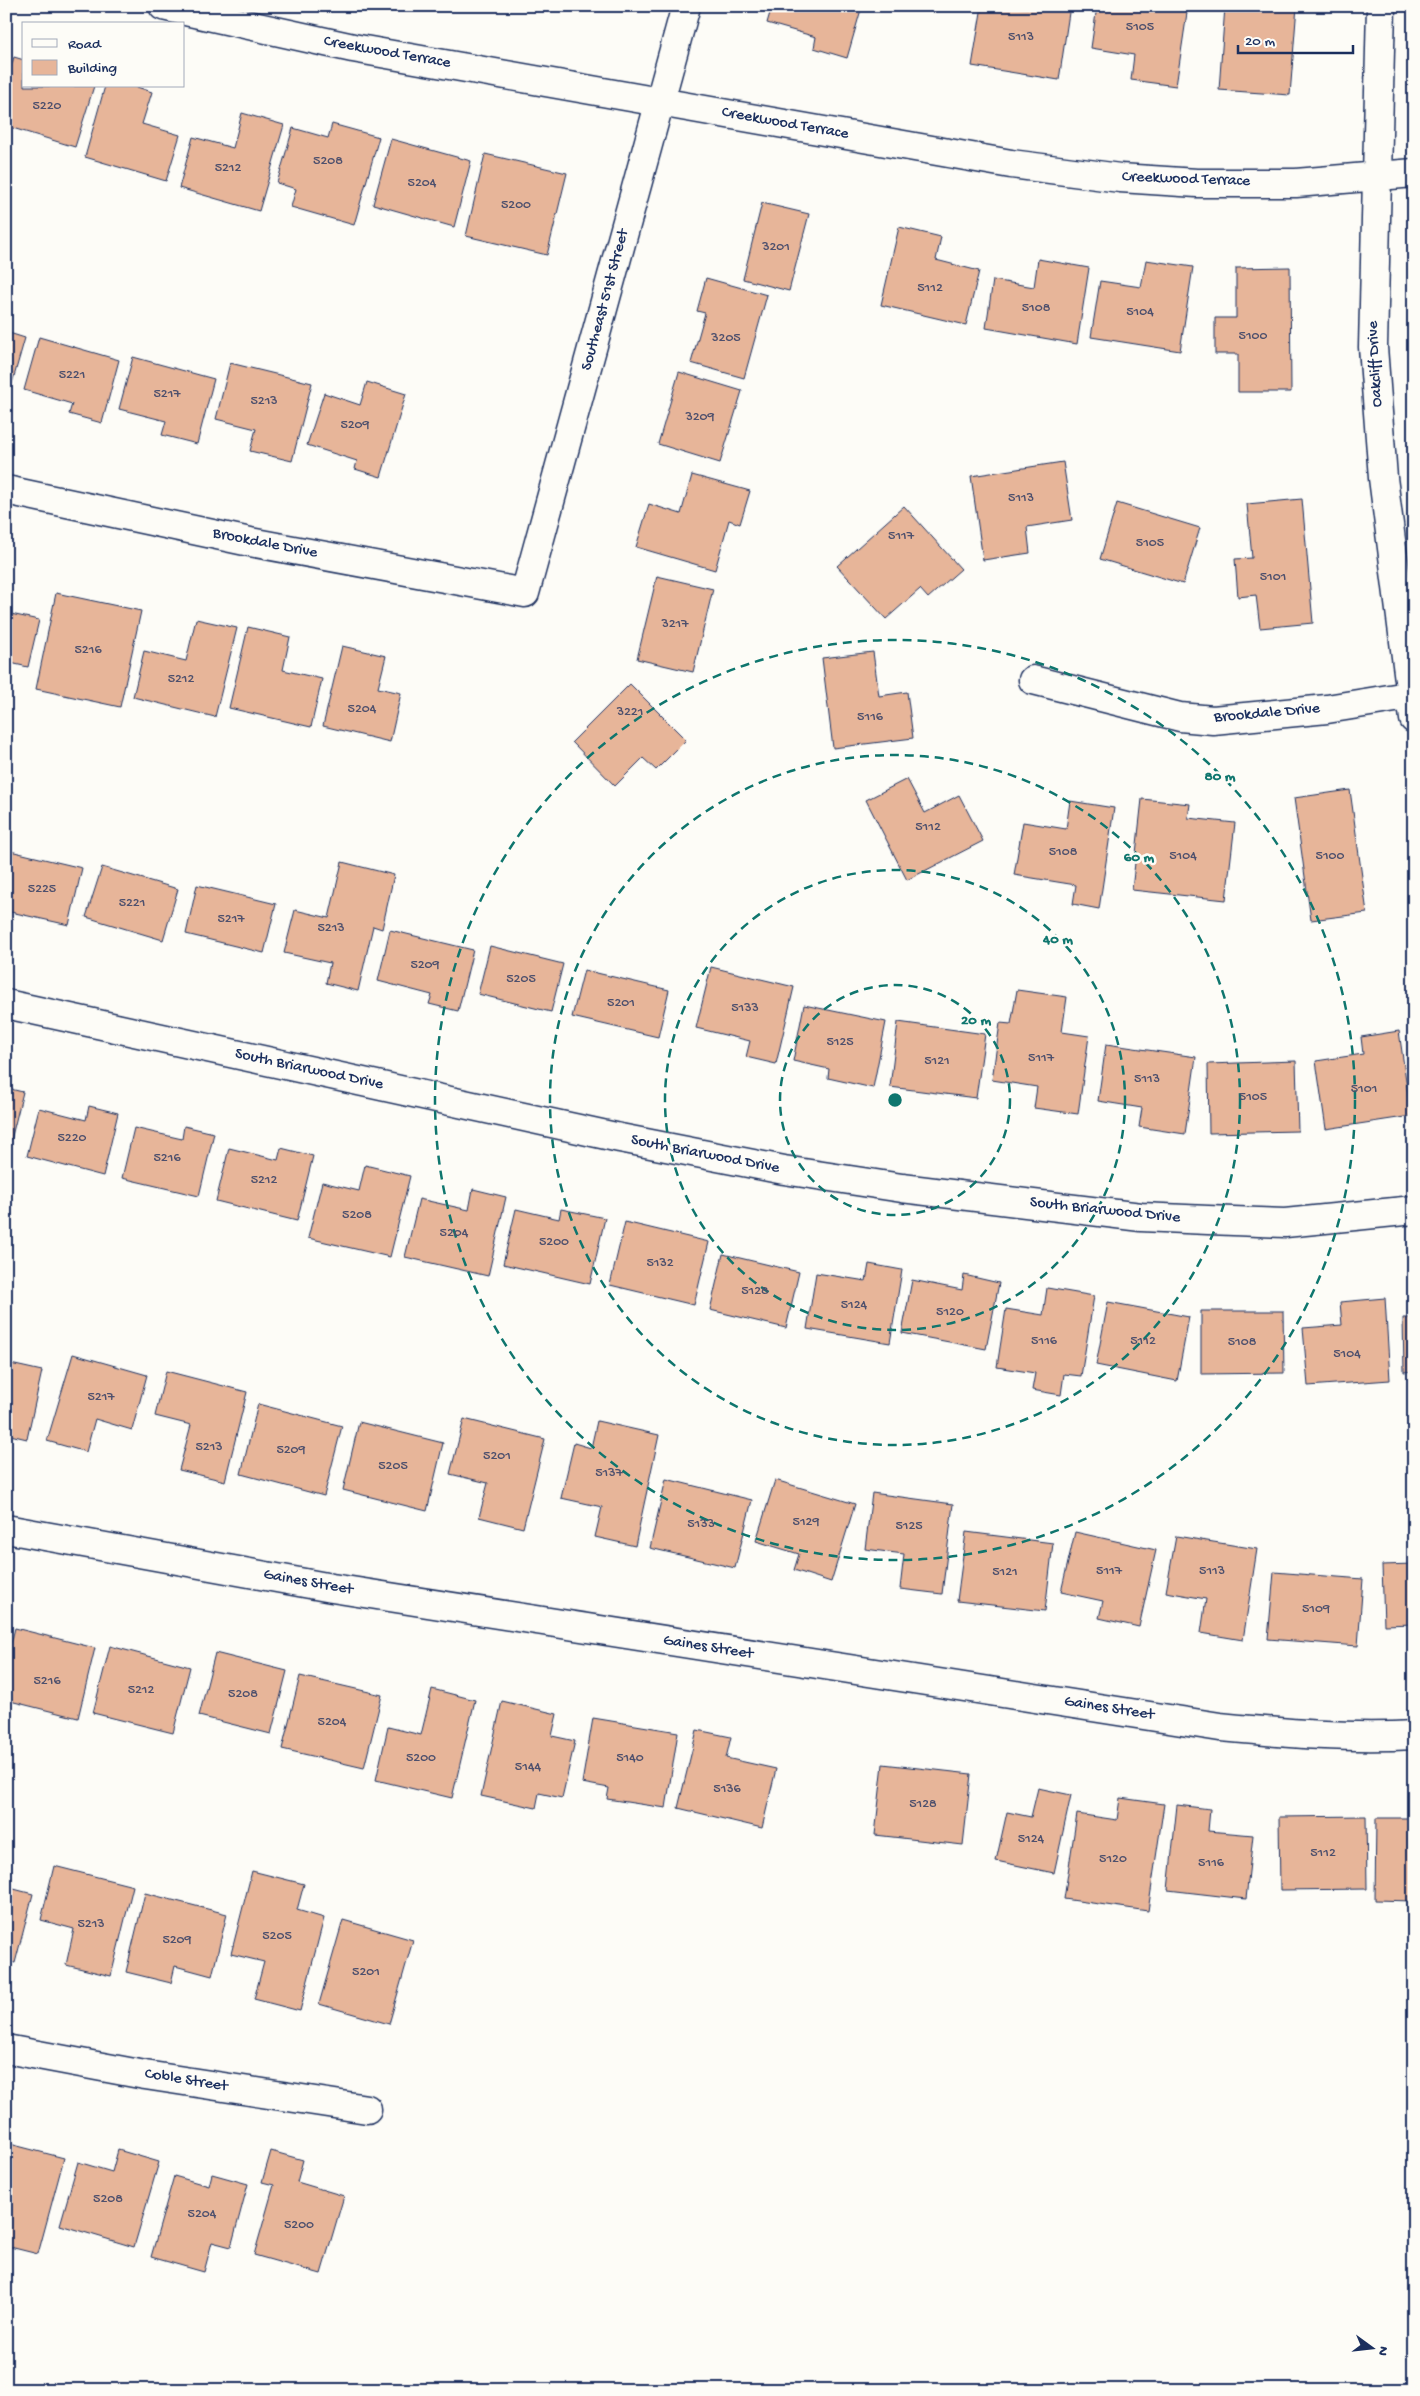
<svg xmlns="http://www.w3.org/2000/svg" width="1420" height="2396" viewBox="0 0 1420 2396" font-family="'Gochi Hand',sans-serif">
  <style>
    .building { fill: #e7b599; stroke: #1b2f5e }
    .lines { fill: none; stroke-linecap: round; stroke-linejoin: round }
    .minor-casing { stroke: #1b2f5e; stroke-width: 31 }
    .minor { stroke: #fdfcf7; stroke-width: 28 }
    .ring { fill: none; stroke: #0f766e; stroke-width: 2.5; stroke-dasharray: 9 6 }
    .labels { text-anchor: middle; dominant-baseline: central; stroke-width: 5; stroke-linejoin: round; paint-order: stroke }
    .number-label { font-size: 14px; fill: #4e506d }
    .street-label { font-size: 16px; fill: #1b2f5e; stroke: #fdfcf7 }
    .centre { fill: #0f766e; stroke: #fdfcf7; stroke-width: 2.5 }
    .ring-label { font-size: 15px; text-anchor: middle; font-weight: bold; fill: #0f766e; stroke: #fdfcf7; stroke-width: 5; stroke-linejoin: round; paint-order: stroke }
  </style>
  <rect width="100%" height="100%" fill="#fdfcf7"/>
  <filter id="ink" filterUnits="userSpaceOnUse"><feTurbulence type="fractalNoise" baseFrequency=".02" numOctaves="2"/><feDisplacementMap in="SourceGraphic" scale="10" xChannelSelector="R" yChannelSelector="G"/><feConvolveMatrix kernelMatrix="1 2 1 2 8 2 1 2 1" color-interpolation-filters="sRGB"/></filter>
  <g filter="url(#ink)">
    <path class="building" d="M772 6H862L847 58 814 48 816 37 767 23Z
      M982 6 1028 8V6H1070L1059 80 972 66Z
      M1097 6H1188L1176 86 1131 80 1134 55 1091 48Z
      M1225 6H1297L1290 95 1219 90Z
      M14 57 24 60V86H94L75 147 6 126V83Z
      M105 86H134L152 92 142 124 180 135 166 181 85 157Z
      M242 113 284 125 259 211 179 188 193 137 233 148Z
      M332 124 379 137 354 225 291 207 296 189 277 183 293 128 328 138Z
      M391 139 471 161 454 227 373 204Z
      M485 154 567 173 547 255 466 236Z
      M762 203 809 214 789 291 743 279Z
      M899 227 941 237 936 260 979 271 966 325 881 305Z
      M1038 259 1089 268 1077 344 986 328 993 280 1034 287Z
      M1146 260 1193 267 1180 351 1091 337 1100 281 1141 287Z
      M1290 267 1291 392H1238V354H1215V318H1236V268Z
      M706 278 767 295 744 378 691 363 705 313 697 311Z
      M6 332 25 338 7 401H6Z
      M39 337 119 360 102 423 69 414 72 404 24 390Z
      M133 357 214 379 197 444 162 435 166 421 119 409Z
      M230 363 312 383 292 461 250 451 256 429 216 419Z
      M679 372 742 391 720 463 658 444Z
      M367 382 406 394 381 477 355 469 357 461 307 445 324 393 360 405Z
      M1063 462 1072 520 1027 527 1030 553 983 560 971 476Z
      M692 475 750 491 740 524 729 520 715 570 636 547 649 504 681 514Z
      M1302 499 1313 623 1260 628 1256 595 1238 597 1235 559 1252 558 1247 504Z
      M1117 503 1200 528 1183 584 1100 559Z
      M904 506 961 569 928 598 920 589 886 619 837 566Z
      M657 576 713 589 693 672 637 659Z
      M56 593 141 611 120 707 36 689Z
      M6 613 39 620 28 667 6 662Z
      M196 619 237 628 215 717 133 697 144 651 186 661Z
      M248 627 290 637 283 670 322 679 311 727 229 708Z
      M342 646 386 656 378 688 401 693 390 742 323 726Z
      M873 652 879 696 907 692 913 738 833 748 822 658Z
      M630 684 686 740 656 770 643 758 615 786 572 742Z
      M907 779 925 813 959 795 983 841 907 880 866 800Z
      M1350 790 1367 913 1311 920 1294 798Z
      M1142 799 1190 804 1188 818 1235 823 1226 900 1132 890Z
      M1070 801 1114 808 1099 909 1073 904 1076 885 1014 875 1023 822 1066 829Z
      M6 850 82 868 69 925 6 911Z
      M342 862 394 875 382 929 373 926 358 991 326 983 330 963 284 953 295 910 329 918Z
      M102 867 178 889 163 940 86 917Z
      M197 885 276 904 264 953 186 934Z
      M390 930 473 950 458 1011 429 1004 432 995 378 981Z
      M490 946 563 964 551 1012 478 994Z
      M711 967 794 987 776 1064 746 1057 750 1041 696 1028Z
      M584 970 669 990 658 1037 572 1017Z
      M1017 990 1067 997 1062 1032 1089 1036 1078 1114 1034 1108 1037 1087 992 1080 1000 1023 1011 1024Z
      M804 1005 886 1022 873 1088 828 1078 829 1069 793 1061Z
      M898 1022 985 1034 976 1098 890 1087Z
      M1399 1031 1411 1116 1326 1129 1316 1061 1363 1054 1361 1037Z
      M1106 1044 1196 1057 1185 1134 1139 1127 1142 1108 1098 1101Z
      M1296 1061 1298 1131 1209 1133 1208 1064Z
      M6 1088 23 1092 7 1156H6Z
      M89 1106 118 1113 103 1176 27 1156 39 1108 86 1120Z
      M184 1126 214 1133 199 1196 122 1178 134 1128 182 1139Z
      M229 1148 278 1160 281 1148 313 1156 297 1221 216 1201Z
      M365 1165 410 1176 390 1257 308 1238 322 1182 359 1191Z
      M473 1189 506 1197 488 1276 405 1257 419 1199 469 1210Z
      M516 1209 559 1219 561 1209 605 1218 590 1284 503 1264Z
      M625 1222 709 1242 694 1305 610 1285Z
      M723 1254 799 1272 786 1328 710 1310Z
      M869 1264 902 1270 890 1343 807 1329 816 1273 866 1281Z
      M964 1275 999 1283 986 1349 902 1333 912 1280 962 1290Z
      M1047 1288 1094 1296 1081 1376 1064 1374 1061 1395 1032 1390 1035 1373 997 1367 1006 1309 1043 1315Z
      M1385 1298 1390 1380 1308 1386 1303 1328 1342 1325 1340 1302Z
      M1108 1302 1189 1317 1177 1381 1096 1365Z
      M1201 1311H1283L1284 1373 1201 1374Z
      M1403 1318H1414V1371L1404 1372Z
      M73 1354 147 1375 132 1430 95 1419 86 1452 47 1441Z
      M6 1363 42 1371 27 1439 6 1434Z
      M166 1371 247 1392 225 1481 179 1470 191 1425 155 1416Z
      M258 1404 342 1426 324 1496 241 1474Z
      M464 1419 545 1439 523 1528 479 1517 488 1483 450 1474Z
      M597 1421 659 1435 635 1546 595 1537 602 1507 561 1498 574 1443 591 1448Z
      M359 1422 443 1443 427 1511 343 1490Z
      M666 1479 752 1500 735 1568 650 1548Z
      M775 1480 855 1504 831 1582 794 1570 799 1554 756 1541Z
      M872 1493 953 1504 942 1594 900 1589 904 1554 865 1549Z
      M966 1532 1053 1543 1045 1611 957 1601Z
      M1075 1532 1156 1550 1139 1627 1099 1618 1103 1601 1061 1592Z
      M1176 1536 1257 1549 1243 1640 1201 1633 1206 1599 1166 1592Z
      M1414 1564V1624L1384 1625 1382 1565Z
      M1274 1572 1363 1579 1358 1646 1268 1639Z
      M15 1628 95 1648 78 1718 6 1700V1663Z
      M110 1646 190 1667 173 1733 93 1713Z
      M215 1653 287 1671 271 1734 199 1716Z
      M300 1676 382 1695 364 1768 282 1749Z
      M432 1689 475 1700 452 1798 376 1780 388 1727 421 1735Z
      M502 1701 557 1714 552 1736 575 1741 562 1798 539 1793 536 1808 481 1796Z
      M593 1718 678 1732 666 1808 607 1799 609 1788 582 1783Z
      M697 1730 731 1737 726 1758 776 1769 762 1828 678 1808Z
      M883 1764 971 1774 963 1845 875 1835Z
      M1038 1788 1071 1795 1054 1873 996 1861 1007 1812 1031 1817Z
      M1120 1798 1164 1804 1148 1911 1064 1899 1077 1814 1117 1820Z
      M1177 1805 1210 1809 1208 1831 1253 1835 1246 1899 1168 1890Z
      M1366 1816 1367 1889 1280 1890 1279 1817Z
      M1376 1818H1414V1901L1375 1900Z
      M54 1866 133 1886 111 1976 66 1965 74 1929 41 1920Z
      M252 1871 304 1884 297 1910 324 1918 300 2011 254 1999 264 1962 231 1954Z
      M6 1887 33 1894 15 1963 6 1961Z
      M145 1893 227 1914 212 1976 175 1966 171 1983 126 1972Z
      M343 1920 413 1940 389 2024 319 2004Z
      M6 2143 64 2158 38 2254 6 2246Z
      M118 2150 159 2162 134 2247 60 2225 78 2162 112 2172Z
      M271 2151 303 2160 297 2182 344 2196 321 2274 254 2255 274 2185 262 2182Z
      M212 2174 248 2184 231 2247 212 2242 204 2272 151 2257 174 2176 209 2186Z"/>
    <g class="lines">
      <defs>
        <path id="minor" d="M163 6 353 48 1011 164 1120 178 1197 183H1296L1414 173
          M1381 6 1373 347 1383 478 1414 719
          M6 490 250 542 525 593 686 6
          M1033 680 1180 717 1213 720 1327 709 1414 695
          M6 1004 620 1138 784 1170 902 1188 1141 1217 1208 1220 1285 1223 1414 1210
          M6 1529 332 1588 1220 1727C1285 1733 1349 1739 1414 1735
          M6 2049 145 2075 367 2109"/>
      </defs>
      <use href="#minor" class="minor-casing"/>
      <use href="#minor" class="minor"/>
    </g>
  </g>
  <g class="ring">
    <circle cx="895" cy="1100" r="115"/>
    <circle cx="895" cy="1100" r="230"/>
    <circle cx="895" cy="1100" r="345"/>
    <circle cx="895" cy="1100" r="460"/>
  </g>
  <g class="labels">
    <g class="number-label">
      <text x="1140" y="27">5105</text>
      <text x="1021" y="37">5113</text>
      <text x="47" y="106">5220</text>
      <text x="328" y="161">5208</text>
      <text x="228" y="168">5212</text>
      <text x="422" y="183">5204</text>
      <text x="516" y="205">5200</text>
      <text x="776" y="247">3201</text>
      <text x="930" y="288">5112</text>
      <text x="1036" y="308">5108</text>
      <text x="1140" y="312">5104</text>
      <text x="1253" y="336">5100</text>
      <text x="726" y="338">3205</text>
      <text x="72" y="375">5221</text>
      <text x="167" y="394">5217</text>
      <text x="264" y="401">5213</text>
      <text x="700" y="417">3209</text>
      <text x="355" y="425">5209</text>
      <text x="1021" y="498">5113</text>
      <text x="901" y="536">5117</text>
      <text x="1150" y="543">5105</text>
      <text x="1273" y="577">5101</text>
      <text x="675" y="624">3217</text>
      <text x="88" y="650">5216</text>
      <text x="181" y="679">5212</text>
      <text x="362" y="709">5204</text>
      <text x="630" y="712">3221</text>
      <text x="870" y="717">5116</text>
      <text x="928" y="827">5112</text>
      <text x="1063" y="852">5108</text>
      <text x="1183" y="856">5104</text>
      <text x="1330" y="856">5100</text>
      <text x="42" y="889">5225</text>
      <text x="132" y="903">5221</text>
      <text x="231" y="919">5217</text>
      <text x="331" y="928">5213</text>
      <text x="425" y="965">5209</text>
      <text x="521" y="979">5205</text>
      <text x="621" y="1003">5201</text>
      <text x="745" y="1008">5133</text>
      <text x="840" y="1042">5125</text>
      <text x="1041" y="1058">5117</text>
      <text x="937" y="1061">5121</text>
      <text x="1147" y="1079">5113</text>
      <text x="1364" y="1089">5101</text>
      <text x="1253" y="1097">5105</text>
      <text x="72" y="1138">5220</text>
      <text x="167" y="1158">5216</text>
      <text x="264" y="1180">5212</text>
      <text x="357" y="1215">5208</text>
      <text x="454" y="1233">5204</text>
      <text x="554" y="1242">5200</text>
      <text x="660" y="1263">5132</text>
      <text x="755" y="1291">5128</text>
      <text x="854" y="1305">5124</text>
      <text x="950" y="1312">5120</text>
      <text x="1044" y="1341">5116</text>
      <text x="1143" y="1341">5112</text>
      <text x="1242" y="1342">5108</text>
      <text x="1347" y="1354">5104</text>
      <text x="101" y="1397">5217</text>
      <text x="209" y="1447">5213</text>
      <text x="291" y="1450">5209</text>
      <text x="497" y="1456">5201</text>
      <text x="393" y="1466">5205</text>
      <text x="609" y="1473">5137</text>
      <text x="806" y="1522">5129</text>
      <text x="701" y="1524">5133</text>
      <text x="909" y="1526">5125</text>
      <text x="1109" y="1571">5117</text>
      <text x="1212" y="1571">5113</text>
      <text x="1005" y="1572">5121</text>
      <text x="1316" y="1609">5109</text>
      <text x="47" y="1681">5216</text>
      <text x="141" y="1690">5212</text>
      <text x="243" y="1694">5208</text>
      <text x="332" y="1722">5204</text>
      <text x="421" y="1758">5200</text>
      <text x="630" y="1758">5140</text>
      <text x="528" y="1767">5144</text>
      <text x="727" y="1789">5136</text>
      <text x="923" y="1804">5128</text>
      <text x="1031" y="1839">5124</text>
      <text x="1323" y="1853">5112</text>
      <text x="1113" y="1859">5120</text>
      <text x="1211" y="1863">5116</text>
      <text x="91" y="1924">5213</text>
      <text x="277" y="1936">5205</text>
      <text x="177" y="1940">5209</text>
      <text x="366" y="1972">5201</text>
      <text x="108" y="2199">5208</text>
      <text x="202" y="2214">5204</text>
      <text x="299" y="2225">5200</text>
    </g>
    <g class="street-label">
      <text transform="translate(387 53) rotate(10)">Creekwood Terrace</text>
      <text transform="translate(785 124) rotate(10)">Creekwood Terrace</text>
      <text transform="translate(1186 180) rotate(2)">Creekwood Terrace</text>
      <text transform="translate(606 300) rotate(-75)">Southeast 51st Street</text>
      <text transform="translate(1376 364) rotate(-93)">Oakcliff Drive</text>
      <text transform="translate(265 544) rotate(11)">Brookdale Drive</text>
      <text transform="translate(1267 714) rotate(-5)">Brookdale Drive</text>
      <text transform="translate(309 1070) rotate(12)">South Briarwood Drive</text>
      <text transform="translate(705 1155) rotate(11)">South Briarwood Drive</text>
      <text transform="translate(1105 1211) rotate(6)">South Briarwood Drive</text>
      <text transform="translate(308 1583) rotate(10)">Gaines Street</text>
      <text transform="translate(708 1648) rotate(9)">Gaines Street</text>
      <text transform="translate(1109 1709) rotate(9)">Gaines Street</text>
      <text transform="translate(186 2081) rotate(9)">Coble Street</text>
    </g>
  </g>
  <circle cx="895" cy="1100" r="8" class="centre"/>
  <g class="ring-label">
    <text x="1220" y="780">80 m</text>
    <text x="1139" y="861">60 m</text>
    <text x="1058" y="943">40 m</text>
    <text x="976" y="1024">20 m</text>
  </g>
  <rect width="1420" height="2396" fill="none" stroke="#fdfcf7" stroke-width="25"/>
  <rect x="12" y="12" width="1395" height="2371" fill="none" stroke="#1b2f5e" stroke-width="2" filter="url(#ink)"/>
  <rect x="22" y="22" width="162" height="65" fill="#fdfcf7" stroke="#a3aaba"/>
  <rect x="32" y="39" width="25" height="8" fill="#fdfcf7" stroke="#a3aaba"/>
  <text x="68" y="48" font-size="15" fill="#1b2f5e">Road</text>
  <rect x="32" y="60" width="25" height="15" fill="#e7b599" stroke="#a3aaba"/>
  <text x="68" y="72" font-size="15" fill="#1b2f5e">Building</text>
  <g transform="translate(1372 2348) rotate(105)" stroke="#fdfcf7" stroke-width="4" paint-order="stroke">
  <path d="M0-4L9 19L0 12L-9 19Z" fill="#1b2f5e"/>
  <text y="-8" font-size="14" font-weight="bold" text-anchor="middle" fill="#1b2f5e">N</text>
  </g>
  <path d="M1238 45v8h115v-8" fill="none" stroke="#1b2f5e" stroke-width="2.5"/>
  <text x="1245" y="45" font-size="15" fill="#1b2f5e" stroke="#fdfcf7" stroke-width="4" paint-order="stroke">20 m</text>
</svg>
